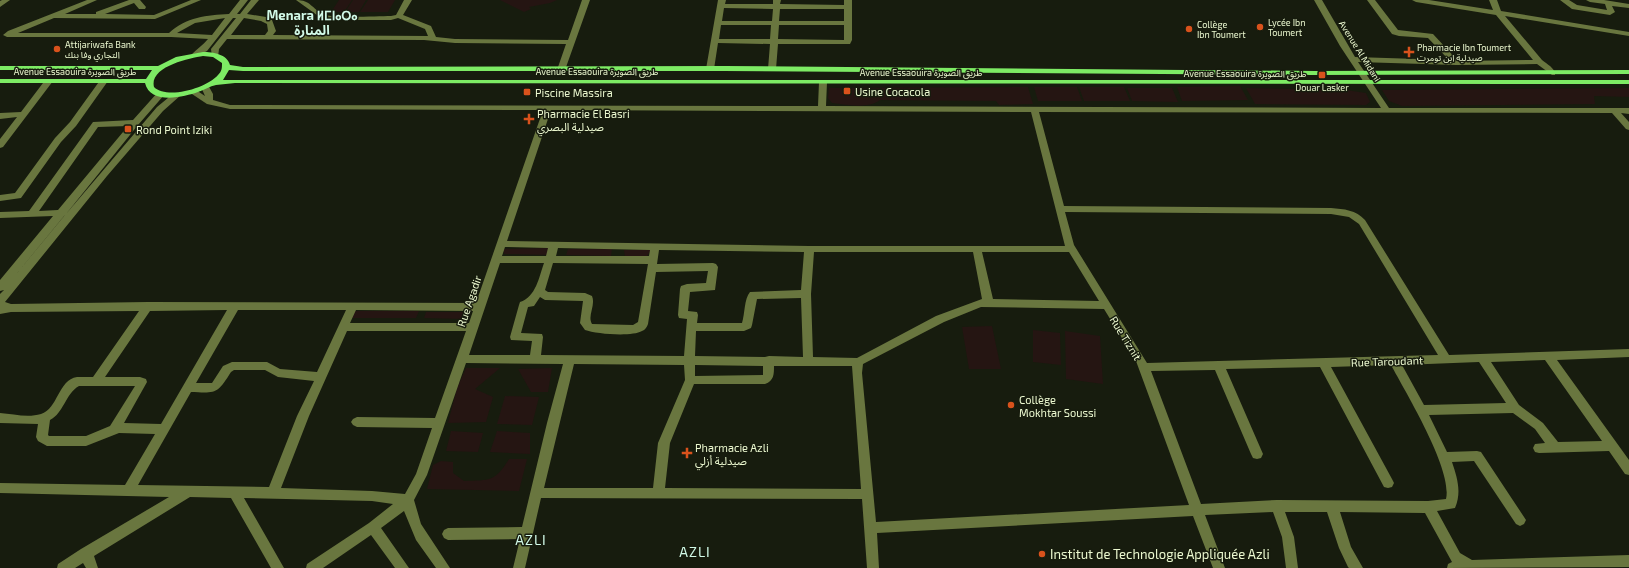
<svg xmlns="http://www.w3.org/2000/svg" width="1629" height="568" viewBox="0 0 1629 568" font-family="'Exo 2','Noto Sans Arabic','Noto Sans Tifinagh',sans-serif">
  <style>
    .green { fill: #251512 }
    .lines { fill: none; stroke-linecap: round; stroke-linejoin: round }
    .minor { fill: #69763f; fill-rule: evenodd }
    .major { fill: #7deb64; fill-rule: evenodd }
    .poi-dot { fill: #d9521c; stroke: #171c0e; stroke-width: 1.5 }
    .labels { text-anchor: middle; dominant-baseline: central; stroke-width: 3; stroke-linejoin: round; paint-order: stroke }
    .far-poi-label { font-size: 9px; fill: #ecf9d0; stroke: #171c0e; text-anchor: start }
    .far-street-label { font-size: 9px; fill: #ecf9d0; stroke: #171c0e }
    .poi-label { font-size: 11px; fill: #ecf9d0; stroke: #171c0e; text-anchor: start }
    .street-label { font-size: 11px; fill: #ecf9d0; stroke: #171c0e }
    .far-district-label { font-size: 13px; font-weight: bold; fill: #d1f9e7; stroke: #171c0e }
    .near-poi-label { font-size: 13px; fill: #ecf9d0; stroke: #171c0e; text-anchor: start }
    .near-neighbourhood-label { font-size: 14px; letter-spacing: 1px; fill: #d1f9e7; stroke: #171c0e }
  </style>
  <rect width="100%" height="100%" fill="#171c0e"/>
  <path class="green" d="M339 0H352L344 12H331Z
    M353 0H366L359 12H345Z
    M368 0H395L388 12H360Z
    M500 0H557L550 3 529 7 531 9 524 12Z
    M1240 86 1248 100 1182 101 1177 87Z
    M1028 87 1033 104 999 105 996 101 880 100C868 109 847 105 832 103L828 98 829 88Z
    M1034 87H1077L1082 101H1038Z
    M1079 87H1124L1130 101H1084Z
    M1127 88H1172L1178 102 1132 101Z
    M1246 88 1346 90 1366 93 1370 102 1366 105 1255 104Z
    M1629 88V97L1594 96 1595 104 1402 106 1389 101 1382 90Z
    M549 248 548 255 504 254 503 249Z
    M568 249H612L611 256 566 255Z
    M624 250H651L647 256 625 257Z
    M355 311H419L416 318H352Z
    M426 312H465L464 319 424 318Z
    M992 326 1001 369H969L962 327Z
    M1033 330 1060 333 1061 365 1033 362Z
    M1065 331 1100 336 1103 384 1066 379Z
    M466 368H500L475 389 493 397 486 422 448 423 457 388Z
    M552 368 548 392H531L518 369Z
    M505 396 539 397 532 425 497 424Z
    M451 431 483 433 478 452 446 451Z
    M497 431 530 433V454L490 452Z
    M509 459H527L519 491 427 489 433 465 441 461 453 462V473L464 481C490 480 495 482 509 459Z"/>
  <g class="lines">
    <path class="minor" d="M2 0H10L0 7V1Z
      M87 0H97L65 14H96V12L129 0H140L146 7 145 9H139L134 3 105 14 154 15 191 0H201L155 19 54 18 18 33H169C186 17 207 15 229 14L240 0H248L237 14H240L251 0H259L247 14 266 17 272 20 276 31 273 35 428 36 425 29 398 18 391 20H337L321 18 296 0C311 0 312 9 323 14 334 19 377 16 391 16L396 15 404 0H412L403 15 431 26 436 37 455 39 568 40 582 0H590L565 70 561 72 557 70 566 44 455 43 424 40 227 39 219 49 218 57H212L211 49 236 18H233L207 51 195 57 191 55C197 49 203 45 208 39L171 37H7L3 35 8 31ZM225 18 212 35 177 33 195 23ZM244 18 261 21 267 24 268 31 265 35H231Z
      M718 0H726L725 4H773V0H781L780 4 844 5V0H852V40L850 44H778L776 69 772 71 768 69 770 44 718 43 714 69 713 71H707L706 69ZM724 8 773 9 772 21H722ZM780 9H844V21H779ZM721 25H771L770 39H719ZM779 25H844V40L778 39Z
      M1314 0H1322L1355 57 1449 60 1428 38 1399 36 1392 34 1367 0H1375L1398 30 1433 34 1458 61 1533 60 1496 15 1416 2 1412 0H1429L1493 10 1489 0H1497L1501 11 1629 32V36L1505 16 1542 60C1547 64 1556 69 1555 75H1552L1537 64 1456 65 1358 62 1389 108H1629V114L1621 113 1629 122V130L1626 129 1612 113 1039 112 1064 206 1331 208C1344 209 1356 210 1365 220L1449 355 1629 349V357L1557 360 1629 460V475L1625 474 1609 451 1539 453 1535 452 1533 448 1535 444 1545 443 1535 429 1513 413 1429 415 1447 452 1477 451 1481 452 1526 520 1524 524 1520 526 1516 524 1474 461 1452 462C1457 477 1462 492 1455 508L1437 511 1460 553 1472 560 1629 555V567L1447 568 1448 564 1452 562 1425 513 1340 512 1351 547 1363 568H1349L1348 567 1339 548 1327 512H1285L1294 537 1298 568H1286L1282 537 1273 512 1205 515 1225 568H1213L1193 516 877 533 879 568H867L862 499 541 498 525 568H513L520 539 448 540 444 538 442 534 444 530 448 528 522 527 547 423 563 364 466 363 427 475 414 500 421 524 450 568H436L416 540 404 511 381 528 409 568H395L371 535 323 568H306L307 564 369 523 393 504 372 501 244 498 284 568H271L231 498 190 497 94 556 98 568H86L83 563 75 568H57L58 564 81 549 169 497 0 493V483L125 485 155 434 119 433 86 446H47L38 441 36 437 38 424 0 423V413C13 414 28 418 41 414 58 409 58 380 77 377 82 377 88 377 93 377L139 311 11 312 0 314V294L4 290 0 291V280L53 216 0 218V212L29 211 93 122 133 120 158 92H164L165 94 138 125 66 214 157 107 174 93H177L181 95 163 111 107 176 5 302 11 304 148 302 476 303 543 110 230 109 207 104 189 92 190 90H196L205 96 201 87 205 85H208L213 94V100L230 105 818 106 819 82 823 80 827 82 826 106 1381 108 1340 46ZM551 110 1031 112 1065 246H809L507 241ZM128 126 58 210 39 211 98 127ZM1065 212 1331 214 1349 217 1359 224 1438 355 1147 363 1074 245ZM65 215 4 289 64 216ZM505 247 548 248 546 256H502ZM558 248 650 250 649 256H556ZM659 250 804 252 801 290 750 292C744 299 745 314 742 323H697L698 315 697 312 688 311 690 292 715 290 718 267 716 264 713 263 657 264ZM814 252H973L982 299 936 316 857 358 813 357 811 294ZM982 252H1069L1099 301 993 299ZM500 263H544C539 277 536 297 520 302L519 305 510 337 511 340 532 341 530 355H469ZM553 263 648 264 638 322 633 325 592 324C587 316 596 305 592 296L585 293 548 292 545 290ZM708 271 706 283 687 284 681 286 680 289 678 315 679 318 687 319 684 356 541 355 543 337 542 334 521 333 528 307 534 306 540 297 545 300 583 301 580 323 585 330C596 334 632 337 642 331 645 330 647 327 648 324L656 272ZM801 298 803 357 769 356 765 357 695 356 696 331H744L751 328 752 325 757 299ZM981 307 1104 309 1136 361 1189 505 876 522 862 373 863 364 944 322ZM227 310 161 424 124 423 147 382 146 379 140 377H105L150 311ZM238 310H346L317 372 280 369 267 362H232L223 366 212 383H196ZM356 310 473 311 469 323H350ZM347 331H466L435 418 357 417 353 419 351 422 353 425 357 427 432 428 416 474 405 494 372 491 281 488 309 416ZM1545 360 1602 441 1558 442 1543 423 1519 405 1491 362ZM1479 362 1506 403 1424 405 1402 365ZM574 364 684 365 685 380 658 443 653 488H544ZM695 365 763 366V375L695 376ZM1391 365C1406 393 1453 470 1446 499L1428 501 1277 500 1201 504 1151 371 1215 370 1251 454 1253 458 1257 459 1261 458 1263 454 1226 369 1320 367 1384 487 1388 488 1392 487 1394 483 1392 479 1331 367ZM774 366H852L861 489 665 488 670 443 694 384H765C774 381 774 374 774 366ZM234 370H265L278 377 314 381 297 416 269 487 138 485 191 392C217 393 217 394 231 372ZM79 386H135L110 426 86 436H49L48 435 50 420C64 413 65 394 79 386Z
      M1560 0H1569L1577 5 1607 10 1605 4 1590 2 1586 0H1604L1629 4V8L1612 6 1615 12 1610 15 1572 9Z
      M46 79H52L53 81 3 147 0 148V139L17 117 0 119V113L21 112Z
      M101 79H107L108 81 76 126 61 142 21 198 0 201V195L15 193 55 138 70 122Z"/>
    <path class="major" d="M203 52C213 52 227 54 230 65L243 67 724 66 1315 71 1629 70V74L1315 75 724 71H243L229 70 223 80H1629V84L235 83C229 84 222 84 216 85 210 86 204 90 198 92 184 97 150 105 145 83H0V79H146L152 70H0V66H158L176 57ZM203 56 213 57 222 63C222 68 222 71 218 75 207 88 167 100 154 87 149 67 189 58 203 56Z"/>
  </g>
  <g class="poi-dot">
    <circle cx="1260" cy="27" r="4"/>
    <circle cx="1189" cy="29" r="4"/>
    <circle cx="57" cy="49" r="4"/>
    <path d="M1407 46h4v4h4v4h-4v4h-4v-4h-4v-4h4z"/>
    <rect x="1318" y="71" width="8" height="8" rx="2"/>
    <rect x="843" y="87" width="8" height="8" rx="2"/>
    <rect x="523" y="88" width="8" height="8" rx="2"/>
    <path d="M527 113h4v4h4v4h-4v4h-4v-4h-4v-4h4z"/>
    <rect x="124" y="125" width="8" height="8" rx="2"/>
    <circle cx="1011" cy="405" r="4"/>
    <path d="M685 447h4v4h4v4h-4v4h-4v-4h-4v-4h4z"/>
    <circle cx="1042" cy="554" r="4"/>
  </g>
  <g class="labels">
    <g class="far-poi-label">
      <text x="1268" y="22">Lycée Ibn<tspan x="1268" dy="10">Toumert</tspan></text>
      <text x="1197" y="24">Collège<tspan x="1197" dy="10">Ibn Toumert</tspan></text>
      <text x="65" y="44">Attijariwafa Bank<tspan x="65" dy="10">التجاري وفا بنك</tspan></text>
      <text x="1417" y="47">Pharmacie Ibn Toumert<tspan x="1417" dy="10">صيدلية ابن تومرت</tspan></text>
      <text x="1322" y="87" text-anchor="middle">Douar Lasker</text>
    </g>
    <g class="far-street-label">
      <text transform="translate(1360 51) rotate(58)">Avenue Al Midani</text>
      <text x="75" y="71">Avenue Essaouira طريق الصويرة</text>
      <text x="597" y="71">Avenue Essaouira طريق الصويرة</text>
      <text x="921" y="72">Avenue Essaouira طريق الصويرة</text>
      <text x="1245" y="73">Avenue Essaouira طريق الصويرة</text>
    </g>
    <g class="poi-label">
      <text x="855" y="91">Usine Cocacola</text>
      <text x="535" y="92">Piscine Massira</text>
      <text x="537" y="113">Pharmacie El Basri<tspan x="537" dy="13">صيدلية البصري</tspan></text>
      <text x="136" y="129">Rond Point Iziki</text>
      <text x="1019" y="399">Collège<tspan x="1019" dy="13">Mokhtar Soussi</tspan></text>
      <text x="695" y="447">Pharmacie Azli<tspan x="695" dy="13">صيدلية أزلي</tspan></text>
    </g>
    <g class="street-label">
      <text transform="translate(469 301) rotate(-71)">Rue Agadir</text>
      <text transform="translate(1126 338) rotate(58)">Rue Tiznit</text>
      <text transform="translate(1387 361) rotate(-2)">Rue Taroudant</text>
    </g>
    <g class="far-district-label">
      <text x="312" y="15">Menara ⵍⵎⵏⴰⵔⴰ<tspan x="312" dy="15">المنارة</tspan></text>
    </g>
    <g class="near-poi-label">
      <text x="1050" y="554">Institut de Technologie Appliquée Azli</text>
    </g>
    <g class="near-neighbourhood-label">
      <text x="531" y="539">AZLI</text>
      <text x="695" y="551">AZLI</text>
    </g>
  </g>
</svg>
